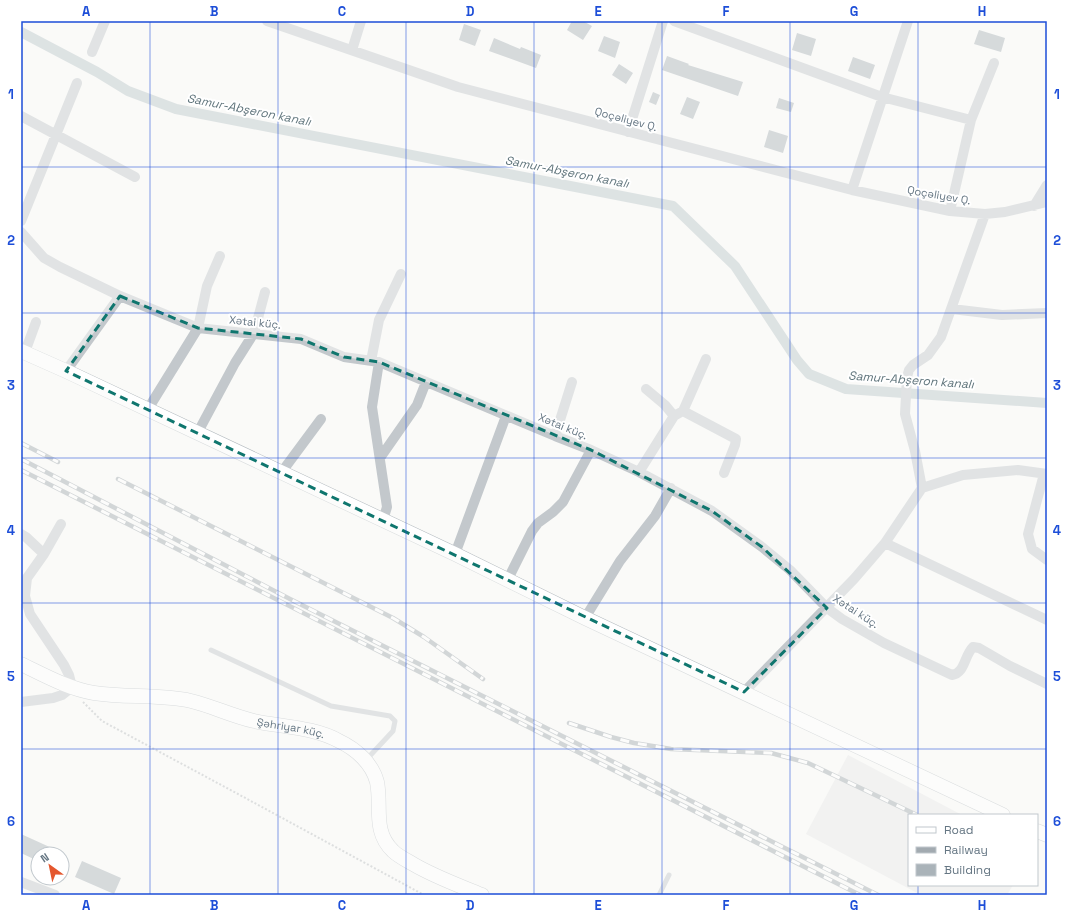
<svg xmlns="http://www.w3.org/2000/svg" width="1068" height="916" viewBox="0 0 1068 916" font-family="'Space Grotesk',sans-serif">
  <style>
    .built { fill: #e8e9e9 }
    .lines { fill: none; stroke-linecap: round; stroke-linejoin: round }
    .canal { stroke: #bbc7cb; stroke-width: 10 }
    .building { fill: #aab3b9 }
    .secondary-casing { stroke: #b3babf; stroke-width: 15 }
    .path { stroke: #bbbfc2; stroke-width: 2; stroke-dasharray: 2 2; stroke-linecap: butt }
    .lane { stroke: #c3c8cc; stroke-width: 5 }
    .street { stroke: #c3c8cc; stroke-width: 10 }
    .secondary { stroke: #fff; stroke-width: 14 }
    .rail-casing { stroke: #a2aab0; stroke-width: 4.5 }
    .rail { stroke: #fff; stroke-width: 3; stroke-dasharray: 9; stroke-linecap: butt }
    .marked { fill: none; stroke: #0f766e; stroke-width: 3; stroke-dasharray: 8 5; stroke-linejoin: round }
    .grid { fill: none; stroke: #1d4ed8; stroke-width: 1; stroke-opacity: 0.55 }
    .labels { text-anchor: middle; dominant-baseline: central; stroke-width: 4; stroke-linejoin: round; paint-order: stroke }
    .street-label { font-size: 11px; fill: #657683; stroke: #fff }
    .water-label { font-size: 12px; font-style: italic; fill: #60757c; stroke: #fff }
    .neatline { fill: none; stroke: #1d4ed8; stroke-width: 1.5 }
    .grid-label { font-size: 13px; text-anchor: middle; font-weight: bold; fill: #1d4ed8 }
  </style>
  <rect width="100%" height="100%" fill="#fafaf8"/>
  <path class="built" d="M848 755 962 815H909V885H1013L1007 895H921L806 834Z"/>
  <g class="lines">
    <path class="canal" d="M21 32 97 72 128 91 176 109 673 206 735 266 797 360 809 374 846 389 1047 403"/>
  </g>
  <path class="building" d="M572 21H583L592 26 583 40 567 30Z
    M464 24 481 30 475 46 459 40Z
    M979 30 1005 38 1001 52 974 44Z
    M797 33 816 39 811 56 792 50Z
    M604 36 620 42 615 58 598 51Z
    M494 38 520 49 521 47 541 55 536 68 489 51Z
    M667 56 689 64 688 65 743 82 738 96 662 70Z
    M853 57 875 65 870 79 848 71Z
    M619 64 633 73 626 84 612 75Z
    M653 92 660 95 656 105 649 102Z
    M687 97 700 102 693 119 680 114Z
    M779 98 794 103 791 112 776 108Z
    M769 130 788 136 783 153 764 147Z
    M21 834 65 854H38V861L21 853Z
    M82 861 121 878 114 894 75 877Z"/>
  <g class="lines">
    <defs>
      <g id="secondary">
        <path d="M21 351 66 371 455 554 585 618 1003 815"/>
        <path id="s1" d="M21 664C44 675 69 689 94 693 126 698 159 694 191 701 212 706 232 716 254 721 282 727 314 727 339 741 356 749 372 763 377 782 382 806 372 831 393 851 398 856 406 860 413 864 435 877 458 885 482 895"/>
        <path d="M1037 831 1047 835"/>
      </g>
    </defs>
    <use href="#secondary" class="secondary-casing"/>
    <path class="path" d="M83 702 102 721 238 794 424 895"/>
    <path class="lane" d="M211 650 331 706 390 716 395 721 393 731 366 760
      M659 895 669 875"/>
    <path class="street" d="M267 21 458 87 852 190 950 211 985 214 1005 212 1047 202
      M674 21 882 97 971 120
      M352 50 361 21
      M92 52 105 21
      M21 116 135 177
      M628 132 663 21
      M852 190 908 21
      M1034 206 1047 185
      M950 211 971 120 994 63
      M21 221 77 83
      M21 232 44 258 60 267 120 296 198 328 301 339 344 357 379 362 555 436 591 450 639 472 712 511 762 547 790 570 827 608 842 619 884 643 952 675C965 673 964 656 973 647L979 648 1010 666 1047 684
      M952 309 1002 315 1047 313
      M25 352 36 322
      M371 361 379 320 401 274
      M379 362 372 407 387 507 383 520
      M66 371 120 296
      M646 389 665 405 674 416
      M148 409 198 328 207 286 220 256
      M683 411 706 359
      M198 432 235 363 254 333 265 292
      M555 436 572 382
      M380 458 417 405 426 382
      M639 472 674 416 683 411 736 439 735 445 724 473
      M281 473 321 419
      M1044 474 1028 534 1032 549 1047 560
      M922 488 963 475 1018 470 1047 474
      M21 534 26 537 44 554
      M885 543 1047 620
      M455 554 506 416
      M508 579 532 531 538 523 553 512 563 502 591 450
      M585 618 620 561 655 516 671 488
      M744 692 854 579 885 543 922 488 915 451 905 414 907 377 909 370 913 365 928 355 941 337 985 214
      M21 702 53 698 62 695 72 687 69 675 64 665 30 614 25 596 27 578 44 554 61 524
      M21 882 55 895"/>
    <use href="#secondary" class="secondary"/>
    <defs>
      <path id="rail" d="M21 443 58 462
        M21 459 290 599 878 895
        M21 470 860 895
        M118 479 393 618 424 637 483 679
        M569 723 611 737 634 743 671 749 771 753 808 763 917 815"/>
    </defs>
    <use href="#rail" class="rail-casing"/>
    <use href="#rail" class="rail"/>
  </g>
  <path d="M0 0H1068V916H0ZM120 296 198 328 301 339 344 357 379 362 591 450 712 511 762 547 827 608 744 692 66 371Z" fill="#fafaf8" fill-opacity=".55" fill-rule="evenodd"/>
  <path class="marked" d="M120 296 198 328 301 339 344 357 379 362 591 450 712 511 762 547 827 608 744 692 66 371Z"/>
  <path class="grid" d="M150 21V895M278 21V895M406 21V895M534 21V895M662 21V895M790 21V895M918 21V815M21 167H1047M21 313H1047M21 458H1047M21 603H1047M21 749H1047M918 885V895"/>
  <g class="labels">
    <g class="street-label">
      <text transform="translate(626 119) rotate(15)">Qoçəliyev Q.</text>
      <text transform="translate(939 195) rotate(10)">Qoçəliyev Q.</text>
      <text transform="translate(255 322) rotate(6)">Xətai küç.</text>
      <text transform="translate(563 426) rotate(22)">Xətai küç.</text>
      <text transform="translate(856 611) rotate(33)">Xətai küç.</text>
      <text stroke="none"><textPath href="#s1" startOffset="280">Şəhriyar küç.</textPath></text>
    </g>
    <g class="water-label">
      <text transform="translate(249 110) rotate(11)">Samur-Abşeron kanalı</text>
      <text transform="translate(567 172) rotate(11)">Samur-Abşeron kanalı</text>
      <text transform="translate(911 380) rotate(4)">Samur-Abşeron kanalı</text>
    </g>
  </g>
  <rect width="1068" height="916" fill="none" stroke="#ffffff" stroke-width="44"/>
  <rect x="908" y="814" width="130" height="72" fill="#ffffff" stroke="#c1c8cd"/>
  <rect x="916" y="827" width="20" height="6" fill="#ffffff" stroke="#c1c8cd"/>
  <text x="944" y="834" font-size="12" fill="#657683">Road</text>
  <rect x="916" y="847" width="20" height="6" fill="#a2aab0" stroke="#c1c8cd"/>
  <text x="944" y="854" font-size="12" fill="#657683">Railway</text>
  <rect x="916" y="864" width="20" height="12" fill="#aab3b9" stroke="#c1c8cd"/>
  <text x="944" y="874" font-size="12" fill="#657683">Building</text>
  <g transform="translate(50 866) rotate(327)"><circle r="19" fill="#ffffff" stroke="#c1c8cd"/>
  <path d="M0-3L7 15L0 10L-7 15Z" fill="#e4572e"/>
  <text y="-6" font-size="11" font-weight="bold" text-anchor="middle" fill="#657683">N</text>
  </g>
  <rect x="22" y="22" width="1024" height="872" class="neatline"/>
  <g class="grid-label">
    <text x="86" y="16">A</text>
    <text x="214" y="16">B</text>
    <text x="342" y="16">C</text>
    <text x="470" y="16">D</text>
    <text x="598" y="16">E</text>
    <text x="726" y="16">F</text>
    <text x="854" y="16">G</text>
    <text x="982" y="16">H</text>
    <text x="11" y="99">1</text>
    <text x="1057" y="99">1</text>
    <text x="11" y="245">2</text>
    <text x="1057" y="245">2</text>
    <text x="11" y="390">3</text>
    <text x="1057" y="390">3</text>
    <text x="11" y="535">4</text>
    <text x="1057" y="535">4</text>
    <text x="11" y="681">5</text>
    <text x="1057" y="681">5</text>
    <text x="11" y="826">6</text>
    <text x="1057" y="826">6</text>
    <text x="86" y="910">A</text>
    <text x="214" y="910">B</text>
    <text x="342" y="910">C</text>
    <text x="470" y="910">D</text>
    <text x="598" y="910">E</text>
    <text x="726" y="910">F</text>
    <text x="854" y="910">G</text>
    <text x="982" y="910">H</text>
  </g>
</svg>
